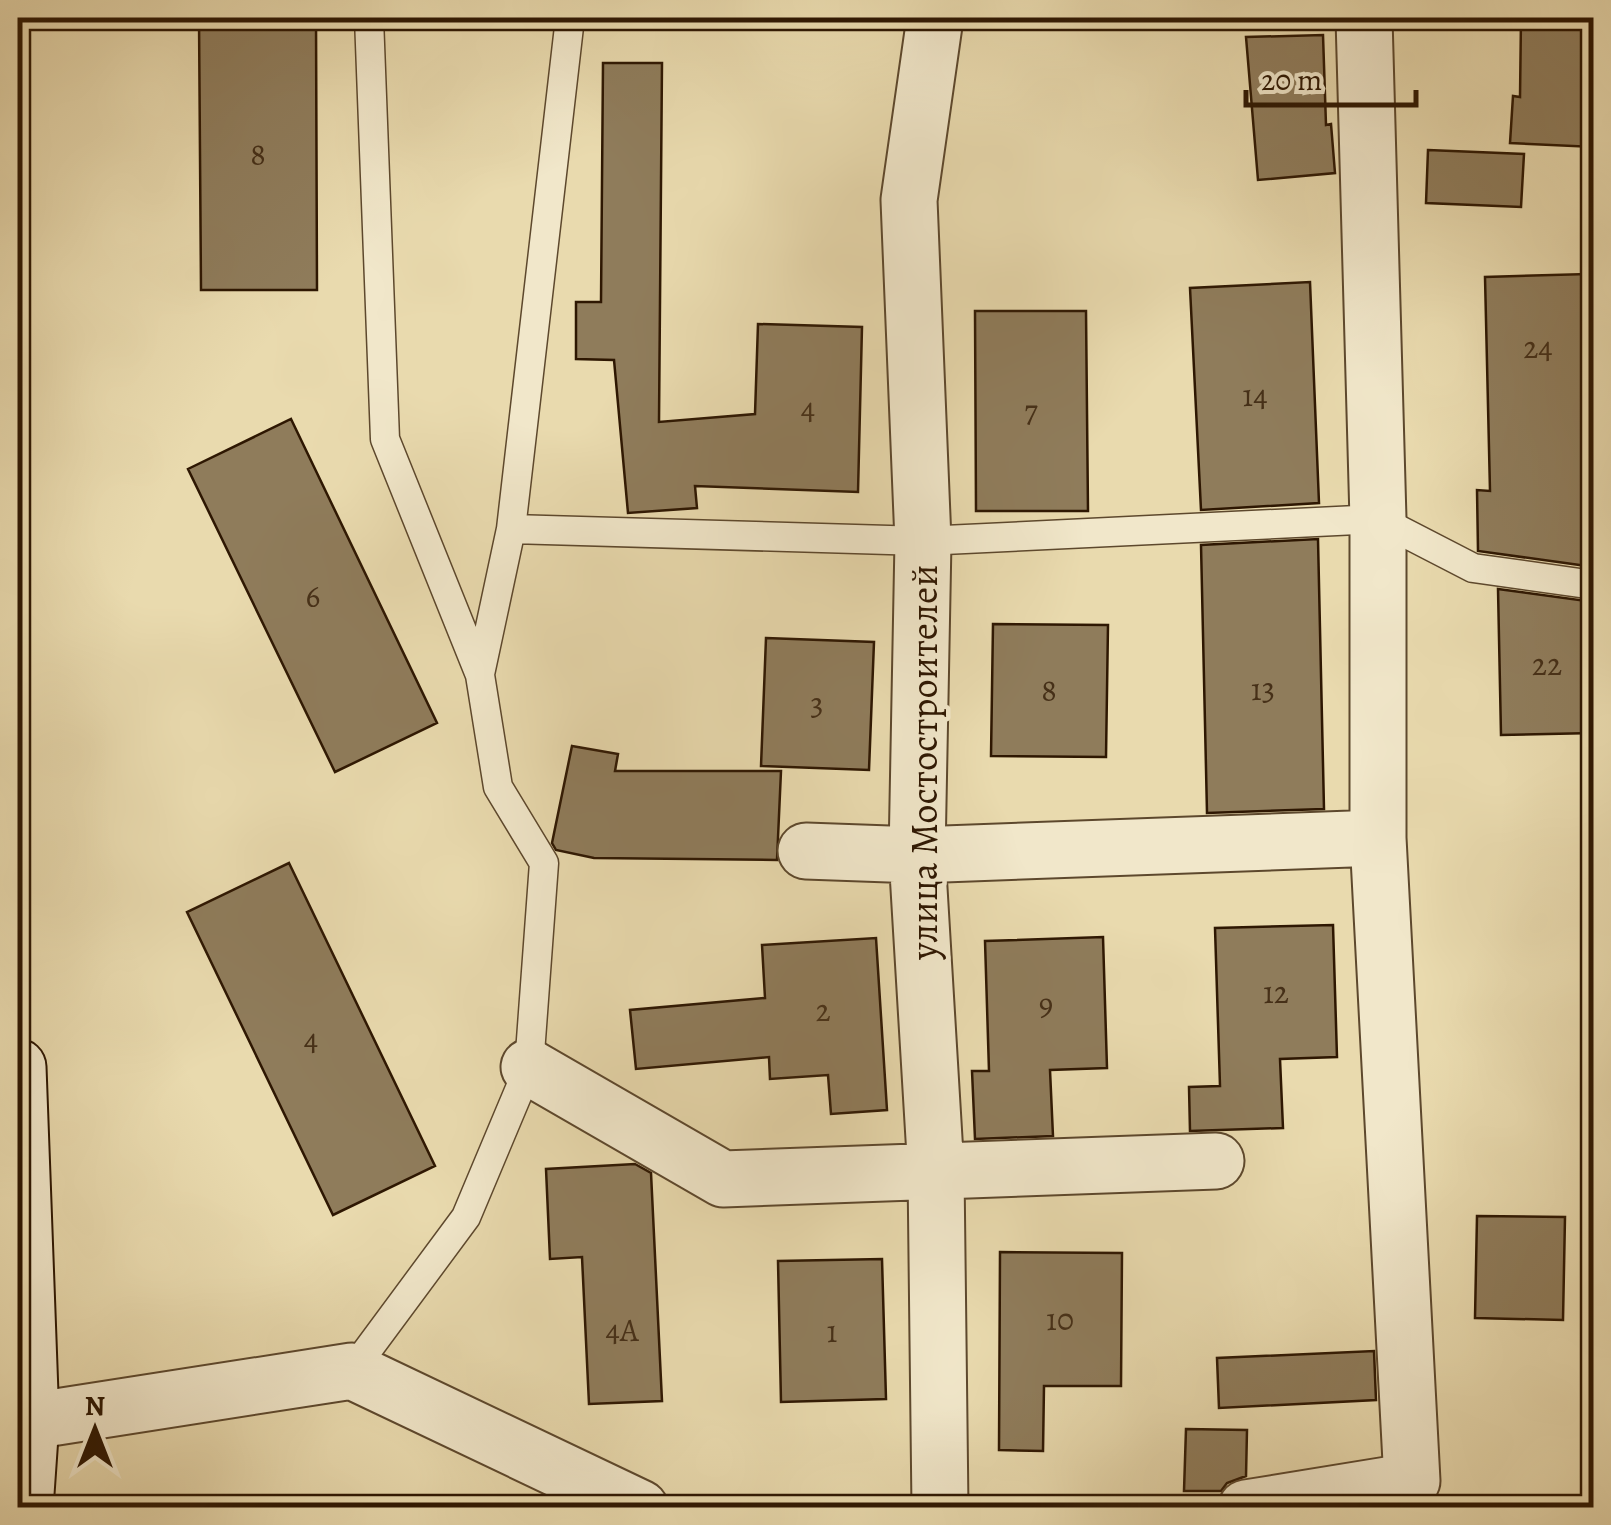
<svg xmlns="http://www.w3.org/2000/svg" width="1611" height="1525" viewBox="0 0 1611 1525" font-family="Alegreya,serif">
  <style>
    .building { fill: #8f7c5b; stroke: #2e1702; stroke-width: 2.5 }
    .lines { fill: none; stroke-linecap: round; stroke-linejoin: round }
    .lane-casing { stroke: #5d482d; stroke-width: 31 }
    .street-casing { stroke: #5d482d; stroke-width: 59 }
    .secondary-casing { stroke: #2e1702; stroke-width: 59 }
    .lane { stroke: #f1e7ca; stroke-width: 28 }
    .street { stroke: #f1e7ca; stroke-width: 55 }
    .secondary { stroke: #f1e7ca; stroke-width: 55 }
    .labels { text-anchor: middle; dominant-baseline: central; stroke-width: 9; stroke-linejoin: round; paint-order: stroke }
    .number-label { font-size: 32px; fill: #463018 }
    .street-label { font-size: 38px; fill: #2e1702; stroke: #f1e7ca }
  </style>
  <rect width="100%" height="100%" fill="#e9daae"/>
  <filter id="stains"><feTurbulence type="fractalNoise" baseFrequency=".002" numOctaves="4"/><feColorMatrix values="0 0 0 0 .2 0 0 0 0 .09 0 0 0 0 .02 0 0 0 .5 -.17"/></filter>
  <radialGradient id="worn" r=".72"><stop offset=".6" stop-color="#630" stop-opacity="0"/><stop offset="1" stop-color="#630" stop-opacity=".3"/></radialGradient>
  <path class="building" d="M199 18H316L317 290H201Z
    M1521 18H1594V147L1510 143 1513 96 1520 97Z
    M1323 35 1326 125 1331 124 1335 173 1258 180 1246 37Z
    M603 63H662L659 422 755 414 758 324 862 327 858 492 695 486 697 508 628 513 614 360 576 359V302H601Z
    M1428 150 1524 154 1521 207 1426 203Z
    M1588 274 1594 567 1478 551 1477 490 1490 491 1485 277Z
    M1310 282 1319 503 1201 510 1190 288Z
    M975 311H1086L1088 511H976Z
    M291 419 437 723 335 772 188 469Z
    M1318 539 1324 809 1207 813 1201 545Z
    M1498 589 1594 602V733L1501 735Z
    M993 624 1108 625 1106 757 991 756Z
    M766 638 874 642 869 770 761 766Z
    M572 746 618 754 615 771H781L777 860 594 858 556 850 552 843Z
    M289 863 435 1166 333 1215 187 912Z
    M1333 925 1337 1057 1280 1059 1283 1128 1190 1131 1189 1087 1220 1086 1215 928Z
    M1103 937 1107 1068 1050 1070 1053 1136 975 1139 972 1071H989L985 941Z
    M876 938 887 1110 831 1114 828 1075 770 1079 769 1057 636 1069 630 1010 765 998 762 945Z
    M635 1164 651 1173 662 1401 589 1404 582 1257 550 1259 546 1169Z
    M1477 1216 1565 1217 1563 1320 1475 1318Z
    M1000 1252 1122 1253 1121 1386H1044L1043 1451 999 1450Z
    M882 1259 886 1399 781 1402 778 1261Z
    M1374 1351 1376 1400 1219 1408 1217 1358Z
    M1186 1429 1247 1430 1246 1476 1227 1483 1221 1491H1184Z"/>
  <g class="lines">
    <defs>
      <path id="lane" d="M511 529 923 541 1378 519 1473 568 1594 585
        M480 674 511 529 570 18
        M352 1371 466 1217 529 1067 544 863 498 787 480 675 385 439 369 18"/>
      <path id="street" d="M935 18 909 200 923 541 917 855 936 1172 940 1508
        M806 851 917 855 1378 838
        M529 1067 723 1179 1216 1161
        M31 1421 352 1371 640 1508
        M1246 1508 1412 1481 1378 838V519L1364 18"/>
      <path id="secondary" d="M18 1067 31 1421 25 1508"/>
    </defs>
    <use href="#lane" class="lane-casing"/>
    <use href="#street" class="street-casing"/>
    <use href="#secondary" class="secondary-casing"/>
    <use href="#lane" class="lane"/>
    <use href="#street" class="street"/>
    <use href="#secondary" class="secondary"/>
  </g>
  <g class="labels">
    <g class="number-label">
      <text x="258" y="154">8</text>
      <text x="1538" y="347">24</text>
      <text x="1255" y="395">14</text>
      <text x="808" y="408">4</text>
      <text x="1031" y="411">7</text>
      <text x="313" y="596">6</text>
      <text x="1547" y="664">22</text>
      <text x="1263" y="689">13</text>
      <text x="1049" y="690">8</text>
      <text x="817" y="704">3</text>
      <text x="1276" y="992">12</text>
      <text x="1046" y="1004">9</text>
      <text x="823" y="1010">2</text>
      <text x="311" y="1039">4</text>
      <text x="1060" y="1319">10</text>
      <text x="622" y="1330">4А</text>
      <text x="832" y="1331">1</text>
    </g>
    <g class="street-label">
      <text transform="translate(924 762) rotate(-90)">улица Мостостроителей</text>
    </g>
  </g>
  <rect width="1611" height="1525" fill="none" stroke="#e9daae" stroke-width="60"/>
  <rect x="20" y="20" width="1571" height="1485" fill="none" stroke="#2e1702" stroke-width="5"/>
  <rect x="30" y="30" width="1551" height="1465" fill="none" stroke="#2e1702" stroke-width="2.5"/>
  <g transform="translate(95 1430)" stroke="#f1e7ca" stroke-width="8" paint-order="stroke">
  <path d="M0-8L18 38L0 25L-18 38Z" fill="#2e1702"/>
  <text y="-15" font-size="28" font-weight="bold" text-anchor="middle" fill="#2e1702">N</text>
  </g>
  <path d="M1246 90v15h170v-15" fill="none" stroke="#2e1702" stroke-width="5"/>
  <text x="1261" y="90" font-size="30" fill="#2e1702" stroke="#f1e7ca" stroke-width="8" paint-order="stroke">20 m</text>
  <rect width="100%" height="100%" filter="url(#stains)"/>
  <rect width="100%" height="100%" fill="url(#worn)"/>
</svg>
